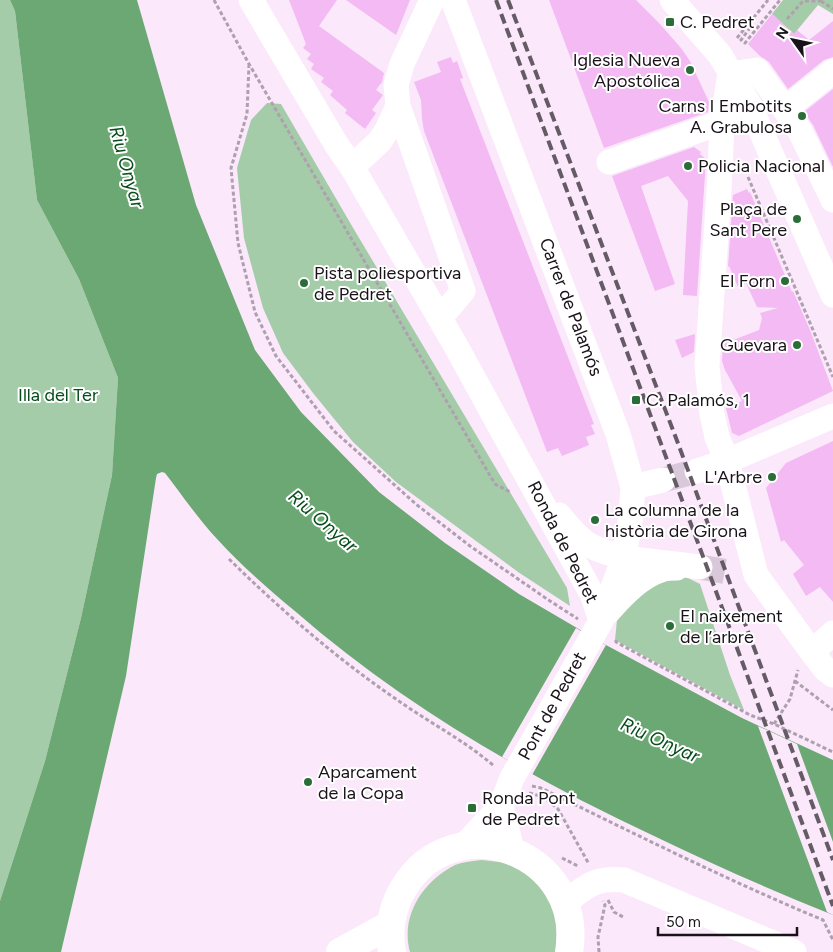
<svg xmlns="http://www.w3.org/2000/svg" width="833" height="952" viewBox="0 0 833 952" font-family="Figtree,sans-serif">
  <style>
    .green { fill: #a4cca8 }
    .water { fill: #6ca874 }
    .pier { fill: #fbe8fb }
    .building { fill: #f3baf3 }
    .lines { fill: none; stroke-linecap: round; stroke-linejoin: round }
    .minor-tunnel { stroke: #d9c8d9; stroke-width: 25; stroke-dasharray: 25 12; stroke-linecap: butt }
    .path { stroke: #aea0ae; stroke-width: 3; stroke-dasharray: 4 2.5; stroke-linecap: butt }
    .minor { stroke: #fff; stroke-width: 25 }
    .major { stroke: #fff; stroke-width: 28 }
    .rail { stroke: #655b65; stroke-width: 4; stroke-dasharray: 10 5; stroke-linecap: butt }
    .poi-dot { fill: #2a6d38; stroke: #fff; stroke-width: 2 }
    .labels { text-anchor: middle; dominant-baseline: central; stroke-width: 4; stroke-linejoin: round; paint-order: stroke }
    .poi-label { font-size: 18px; fill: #191319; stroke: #fff; text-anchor: start }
    .street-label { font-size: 18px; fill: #191319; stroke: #fff }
    .park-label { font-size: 18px; fill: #044c1a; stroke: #fff }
    .water-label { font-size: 19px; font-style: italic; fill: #074e1c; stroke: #fff }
  </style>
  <rect width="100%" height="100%" fill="#fbe8fb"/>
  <path class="green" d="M0 0H10L15 11 37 200 79 279 118 378 112 475 81 618 45 761 0 901Z
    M783 0H833V14L818 5 794 34 772 14Z
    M267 103 281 104 352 226 567 588 570 606 518 572 396 482 353 442 313 393 283 353 263 308 244 238 237 168 251 120Z
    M684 576 700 584 730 675 744 710 615 640 617 620 643 588Z
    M482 860 507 863 530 875 547 894 557 918 556 952H410C400 916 423 881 455 865 463 862 473 861 482 860Z"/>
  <path class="water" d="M10 0H137L196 205 255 350 301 412 379 492 445 543 519 594 606 645 742 718 833 760V915C772 891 713 864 654 836 526 776 403 705 296 612 269 590 242 566 218 540 199 520 182 495 165 473L162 472 157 474 156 478 126 676 61 952H0V901L45 761 81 618 112 475 118 378 79 279 37 200 15 11Z"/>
  <path class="pier" d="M576 628 606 645 532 775 502 757Z
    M758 726 797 744 833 842V915L827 912Z"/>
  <path class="building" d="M289 0H337L319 26 384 73 382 82 376 90 383 95 372 110 376 113 365 129 345 113 347 110 330 95 333 91 321 82 324 78 311 69 314 64 307 59 311 54 303 48 306 44Z
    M346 0H410L396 35Z
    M549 0H636L659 23 681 48 690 61 709 102 708 112 604 148Z
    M772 14 794 34 797 30 809 40 833 21V57L824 60 788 89 769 62 760 56 748 44Z
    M451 57 453 63 457 61 463 78 460 79 594 424 591 425 595 434 586 437 589 445 562 456 558 448 547 452 424 131 422 119 421 100 414 82 441 72 437 62Z
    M833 89V167L813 125 804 112Z
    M694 147 701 152 700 154 706 159 697 296 683 295 688 201 668 176 641 186 675 284 655 291 612 176Z
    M747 189 749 193 750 192 792 292 793 291 810 330 833 391 739 436 732 433 726 408 742 401 725 370 722 361 723 344 759 330 762 318 760 313 778 308 755 307H757L746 283 738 287 729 266 728 267 733 195Z
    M695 334 694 352 682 358 675 340Z
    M833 441V602L820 587 806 596 793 574 804 565 784 540 781 542 766 488 786 463Z"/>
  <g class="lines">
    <path class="minor-tunnel" d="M663 480 697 471
      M700 567 734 573"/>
    <path class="path" d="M214 0 249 64 495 484 510 492
      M821 1 833 9
      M787 19 803 1H821
      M749 23 752 25 741 40 745 43 780 0
      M737 38 768 0
      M249 64 247 114 231 168 238 243 255 312 276 356 334 431 417 505 470 546 550 601 578 619
      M748 177 833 377
      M229 559C281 610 336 658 396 699 428 722 464 740 494 766
      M616 640V642L750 715 774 724 833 752
      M795 681 833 710
      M774 724 790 699 798 670
      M532 786 541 788C635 834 727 880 823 920L833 940
      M529 793 544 797 558 809 589 864
      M562 858 578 866
      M608 900 614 912 625 918
      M599 952 598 937 605 905 603 901"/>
    <path class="minor" d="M251 0 336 144 352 167 457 348 593 596 601 621
      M432 0 402 64 396 85 398 106 463 291 440 318
      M453 0 618 434 633 487 631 515 624 557 601 621 512 778 501 806 463 847
      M672 0 720 55 750 106 833 295
      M730 74 722 122 719 192 707 366 712 414 717 437 727 461 756 575 812 652 825 669 833 675
      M730 74 757 70 800 131 833 200
      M785 109 833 71
      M609 162 722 122 731 111
      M352 167 380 141 387 130 398 106
      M697 471 727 461 833 416
      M633 487 663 480
      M559 515C568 526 577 538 589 545 618 561 667 562 700 567
      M608 612C623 595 640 577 661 570 666 568 672 568 677 568
      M812 652 833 633
      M501 806 512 850
      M565 902C588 886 594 877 624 880L794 952"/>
    <path class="major" d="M340 952 391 924
      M392 952C388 930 392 908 403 889 454 803 586 853 569 952"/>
    <path class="rail" d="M496 0 833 906
      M508 0 676 438 833 860"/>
  </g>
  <g class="poi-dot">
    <rect x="665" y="17" width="10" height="10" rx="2.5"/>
    <circle cx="690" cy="70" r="5"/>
    <circle cx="802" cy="116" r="5"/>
    <circle cx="688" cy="166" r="5"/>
    <circle cx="797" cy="219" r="5"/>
    <circle cx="785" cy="281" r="5"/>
    <circle cx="304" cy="283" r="5"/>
    <circle cx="797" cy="345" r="5"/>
    <rect x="631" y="395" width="10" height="10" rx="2.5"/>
    <circle cx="772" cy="477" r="5"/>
    <circle cx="595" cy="520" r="5"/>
    <circle cx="670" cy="626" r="5"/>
    <circle cx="308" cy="782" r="5"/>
    <rect x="467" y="803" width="10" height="10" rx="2.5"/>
  </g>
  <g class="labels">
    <g class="poi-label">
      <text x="680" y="22">C. Pedret</text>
      <text x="680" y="60" text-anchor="end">Iglesia Nueva<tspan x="680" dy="21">Apostólica</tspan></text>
      <text x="792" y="106" text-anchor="end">Carns I Embotits<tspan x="792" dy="21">A. Grabulosa</tspan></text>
      <text x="698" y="166">Policia Nacional</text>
      <text x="787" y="209" text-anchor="end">Plaça de<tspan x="787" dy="21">Sant Pere</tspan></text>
      <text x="314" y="273">Pista poliesportiva<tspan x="314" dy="21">de Pedret</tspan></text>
      <text x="775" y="281" text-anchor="end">El Forn</text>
      <text x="787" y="345" text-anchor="end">Guevara</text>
      <text x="646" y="400">C. Palamós, 1</text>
      <text x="762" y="477" text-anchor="end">L'Arbre</text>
      <text x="605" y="510">La columna de la<tspan x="605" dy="21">història de Girona</tspan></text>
      <text x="680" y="616">El naixement<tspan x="680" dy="21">de l’arbre</tspan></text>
      <text x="318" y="772">Aparcament<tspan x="318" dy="21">de la Copa</tspan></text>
      <text x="482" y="798">Ronda Pont<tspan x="482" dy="21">de Pedret</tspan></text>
    </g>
    <g class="street-label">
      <text transform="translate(571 307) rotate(69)">Carrer de Palamós</text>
      <text transform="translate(563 542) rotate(63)">Ronda de Pedret</text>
      <text transform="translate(552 706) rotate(-61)">Pont de Pedret</text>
    </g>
    <g class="park-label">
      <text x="58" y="395">Illa del Ter</text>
    </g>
    <g class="water-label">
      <text transform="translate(127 167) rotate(74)">Riu Onyar</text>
      <text transform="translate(323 521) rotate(41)">Riu Onyar</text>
      <text transform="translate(660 740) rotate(24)">Riu Onyar</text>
    </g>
  </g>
  <g transform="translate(793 40) rotate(303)" stroke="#ffffff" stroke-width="4" paint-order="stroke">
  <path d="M0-4L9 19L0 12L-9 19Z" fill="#191319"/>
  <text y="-8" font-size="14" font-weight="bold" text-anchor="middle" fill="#191319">N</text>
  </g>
  <path d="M658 927v8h139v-8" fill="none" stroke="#191319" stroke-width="2.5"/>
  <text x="666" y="927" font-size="15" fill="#191319" stroke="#ffffff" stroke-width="4" paint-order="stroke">50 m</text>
</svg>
